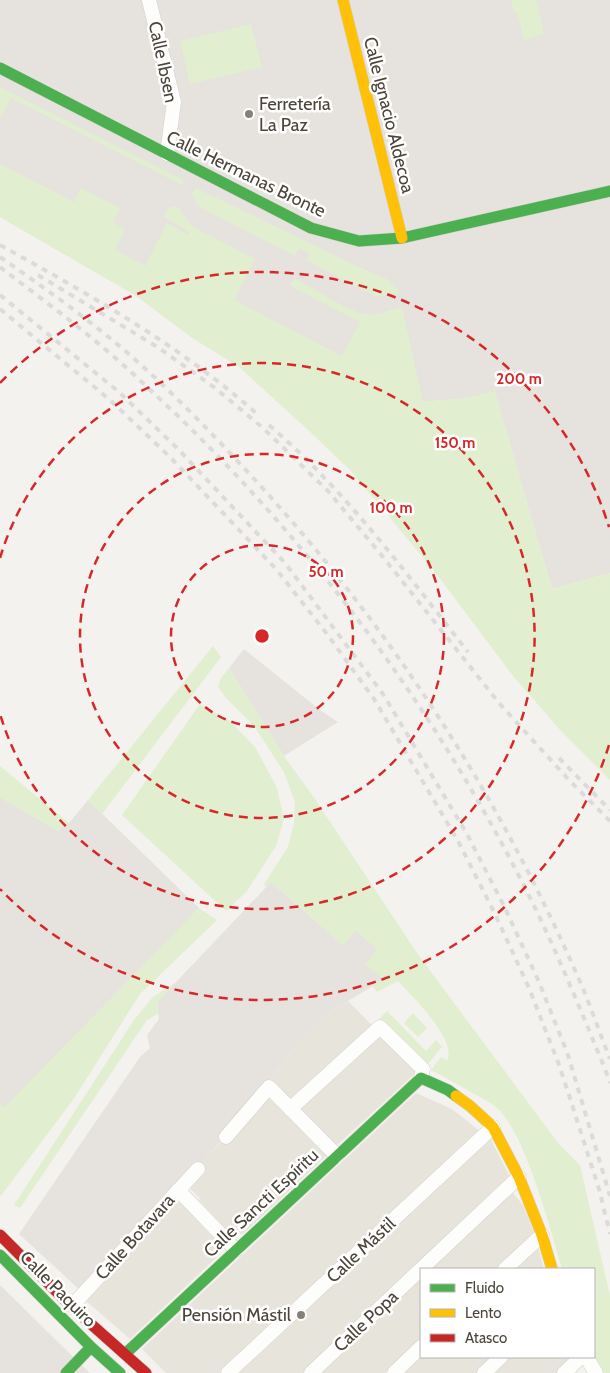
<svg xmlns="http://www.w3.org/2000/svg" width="610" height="1373" viewBox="0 0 610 1373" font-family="Cabin,sans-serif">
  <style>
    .residential { fill: #e7e4dc }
    .industrial { fill: #e6e2de }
    .green { fill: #e1eecf }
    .parking { fill: #e6e3df }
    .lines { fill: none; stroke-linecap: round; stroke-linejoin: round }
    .street-casing { stroke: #d2d0cb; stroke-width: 15 }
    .fast-casing { stroke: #d3cfc5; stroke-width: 12 }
    .slow-casing { stroke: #d3cfc5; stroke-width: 12 }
    .jam-casing { stroke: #d3cfc5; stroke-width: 12 }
    .street { stroke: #fdfdfc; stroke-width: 14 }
    .fast { stroke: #4caf50; stroke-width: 11 }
    .slow { stroke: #ffc107; stroke-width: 11 }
    .jam { stroke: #c62828; stroke-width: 11 }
    .rail { stroke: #dbdbda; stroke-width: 4; stroke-dasharray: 6 6; stroke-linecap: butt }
    .ring { fill: none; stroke: #d62828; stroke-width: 2.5; stroke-dasharray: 9 6 }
    .poi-dot { fill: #868178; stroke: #fff; stroke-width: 2 }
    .labels { text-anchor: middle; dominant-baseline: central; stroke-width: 5; stroke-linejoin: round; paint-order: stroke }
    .street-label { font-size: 18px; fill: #4b4439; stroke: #fff }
    .poi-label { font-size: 18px; fill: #4b4439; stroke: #fff; text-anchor: start }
    .centre { fill: #d62828; stroke: #fff; stroke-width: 2.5 }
    .ring-label { font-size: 15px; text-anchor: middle; font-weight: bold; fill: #d62828; stroke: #fff; stroke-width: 5; stroke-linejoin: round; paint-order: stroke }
  </style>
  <rect width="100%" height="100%" fill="#f4f2ee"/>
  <path class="residential" d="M348 1001 372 1025 289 1102 269 1082 293 1049 306 1035 333 1010Z
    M382 1035 418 1071 335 1147 298 1110Z
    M416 1093 452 1109 481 1132 221 1373H166L142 1349Z
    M267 1096 327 1155 243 1234 234 1233 232 1235 199 1200 200 1198 191 1190 190 1181 198 1165Z
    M490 1138 510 1177 303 1373H236Z
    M512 1192 523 1205 535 1235 497 1269H431Z
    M174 1203H180L220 1245 219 1255 130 1339 85 1300Z
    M538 1246 544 1269H513Z
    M421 1278V1339L385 1373H319Z
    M421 1354V1357H494L476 1373H401Z
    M509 1357H568L570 1361 557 1373H492Z"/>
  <path class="industrial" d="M0 0H610V573L552 589 495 392 467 398 423 402 194 339 135 295 0 217Z
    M0 797 58 831 69 823 88 800 199 908 0 1113Z
    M271 882 343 945 356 930 378 950 383 980 333 1010 306 1035 293 1049 269 1082 223 1139 81 1291 19 1234 140 1057 150 1048 147 1035 159 1019 157 1003 160 999Z
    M0 1285 63 1347 90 1373H0Z"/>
  <path class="green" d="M511 0H536L544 34 524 40 517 12H514Z
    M251 24 262 67 190 84 180 41Z
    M0 87 12 93 185 181 182 185 11 98 0 119Z
    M0 164 74 202 81 188 120 208 113 222 125 229 115 250 145 266 167 223 188 235 189 232 163 216 169 208 175 206C183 209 186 220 192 226L255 259 234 300 342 356 360 322 290 286 294 278C311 287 346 310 364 314 375 316 390 310 402 307L423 402 467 398 495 391 552 589 610 573V780L562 732 513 676 435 572 351 471 308 430 239 367 194 339 135 295 0 217Z
    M196 188 355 265 387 279 398 290 399 293 377 297 307 261 310 254 299 248 295 256 201 208 196 203 192 193Z
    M213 646 221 657 102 814 88 800Z
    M229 668 284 756 315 799 417 953 558 1143 580 1165 610 1296V1373H601L594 1357V1269H562C551 1231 525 1132 497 1108 492 1103 484 1100 478 1096 462 1087 447 1078 431 1070L441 1057 447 1060C458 1041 411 995 398 981L377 992 373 986 383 979 365 965 377 949 356 930 343 945 271 882 266 887 264 884 288 847 294 823 295 803 284 772 254 726 226 698 218 687 221 678Z
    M200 704 230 721 255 747 277 788 284 819 276 846 247 891 226 911 122 815Z
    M0 766 69 823 58 831 0 797Z
    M199 908 217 920 140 994 73 1100 0 1197V1104L5 1107Z
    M175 983 157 1003 158 1014 147 1020 20 1208 14 1205 134 1020 153 997Z
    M387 1011 426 1051 436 1040 442 1047 427 1065 379 1019Z
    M413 1013 427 1028 418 1037 404 1023Z"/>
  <path class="parking" d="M244 649 320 710 338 722 284 756 229 668Z"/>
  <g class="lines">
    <defs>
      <path id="street" d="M149 0 174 102 167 154
        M290 1109 380 1027 423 1069 421 1078
        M226 1137 269 1087 337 1156
        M178 1190 236 1250
        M421 1269 519 1177
        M505 1269 542 1235
        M72 1306 198 1169
        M583 1357 588 1360 596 1373
        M228 1373 493 1127
        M311 1373 421 1269
        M394 1373 421 1347
        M484 1373 501 1357
        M564 1373 581 1357"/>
      <path id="fast" d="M0 68 311 228 359 241 402 238 610 191
        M0 1255 91 1347 120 1373
        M125 1354 421 1078 448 1090 456 1096
        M66 1373 91 1347"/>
      <path id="slow" d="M343 0 402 238
        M456 1096 470 1106 493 1127 519 1177 542 1235 552 1269"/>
      <path id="jam" d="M0 1235 73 1308 146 1373"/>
    </defs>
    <use href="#street" class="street-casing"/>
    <use href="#fast" class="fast-casing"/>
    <use href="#slow" class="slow-casing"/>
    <use href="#jam" class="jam-casing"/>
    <use href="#street" class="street"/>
    <use href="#fast" class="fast"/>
    <use href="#slow" class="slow"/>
    <use href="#jam" class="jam"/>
    <path class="rail" d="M0 245C90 295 179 345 256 413
      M0 257C42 286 84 316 123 349 166 386 206 427 244 468 383 617 492 783 574 968 588 998 598 1029 610 1059
      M0 267C31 291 64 315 94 340 124 364 151 391 179 417 327 561 449 730 539 916 557 954 573 992 589 1030 596 1048 604 1065 610 1083
      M38 275 159 348 215 388 263 428 328 491 383 557 499 703 568 779 610 821
      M0 295 119 392 178 449 285 563 383 694 467 834 505 908 539 982 568 1055 610 1196
      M0 309 110 400 170 457 276 569 327 634 374 699 458 841 495 914 529 988 558 1062 568 1092 599 1189 610 1234
      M269 425C346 491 406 573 468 652
      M559 758 610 810"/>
  </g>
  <g class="ring">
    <circle cx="262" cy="636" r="91"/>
    <circle cx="262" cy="636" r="182"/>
    <path d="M0 558A273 273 0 1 1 0 714"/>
    <path d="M609 745A364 364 0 0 1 0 889M0 383A364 364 0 0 1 609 527"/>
  </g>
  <g class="poi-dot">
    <circle cx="249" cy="114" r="5"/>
    <circle cx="301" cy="1315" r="5"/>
  </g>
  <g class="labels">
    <g class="street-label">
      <text transform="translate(163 62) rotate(78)">Calle Ibsen</text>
      <text transform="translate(389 115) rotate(76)">Calle Ignacio Aldecoa</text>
      <text transform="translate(246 174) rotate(26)">Calle Hermanas Bronte</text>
      <text transform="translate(261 1203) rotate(-43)">Calle Sancti Espíritu</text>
      <text transform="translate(135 1237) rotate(-48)">Calle Botavara</text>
      <text transform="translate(361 1250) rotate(-43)">Calle Mástil</text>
      <text transform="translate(58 1289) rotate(45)">Calle Paquiro</text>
      <text transform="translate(366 1321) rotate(-43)">Calle Popa</text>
    </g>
    <g class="poi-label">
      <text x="259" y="104">Ferretería<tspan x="259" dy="21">La Paz</tspan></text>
      <text x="291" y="1315" text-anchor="end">Pensión Mástil</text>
    </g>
  </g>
  <circle cx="262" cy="636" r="8" class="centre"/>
  <g class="ring-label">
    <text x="519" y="384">200 m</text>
    <text x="455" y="448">150 m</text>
    <text x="391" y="513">100 m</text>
    <text x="326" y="577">50 m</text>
  </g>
  <rect x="420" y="1268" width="175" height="90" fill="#ffffff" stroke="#b7b4b0"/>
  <rect x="430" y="1284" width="25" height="8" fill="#4caf50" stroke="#b7b4b0"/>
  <text x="465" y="1293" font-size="15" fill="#4b4439">Fluido</text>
  <rect x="430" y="1309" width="25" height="8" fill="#ffc107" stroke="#b7b4b0"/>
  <text x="465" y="1318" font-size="15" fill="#4b4439">Lento</text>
  <rect x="430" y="1334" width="25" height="8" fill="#c62828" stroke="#b7b4b0"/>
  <text x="465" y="1343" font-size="15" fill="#4b4439">Atasco</text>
</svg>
